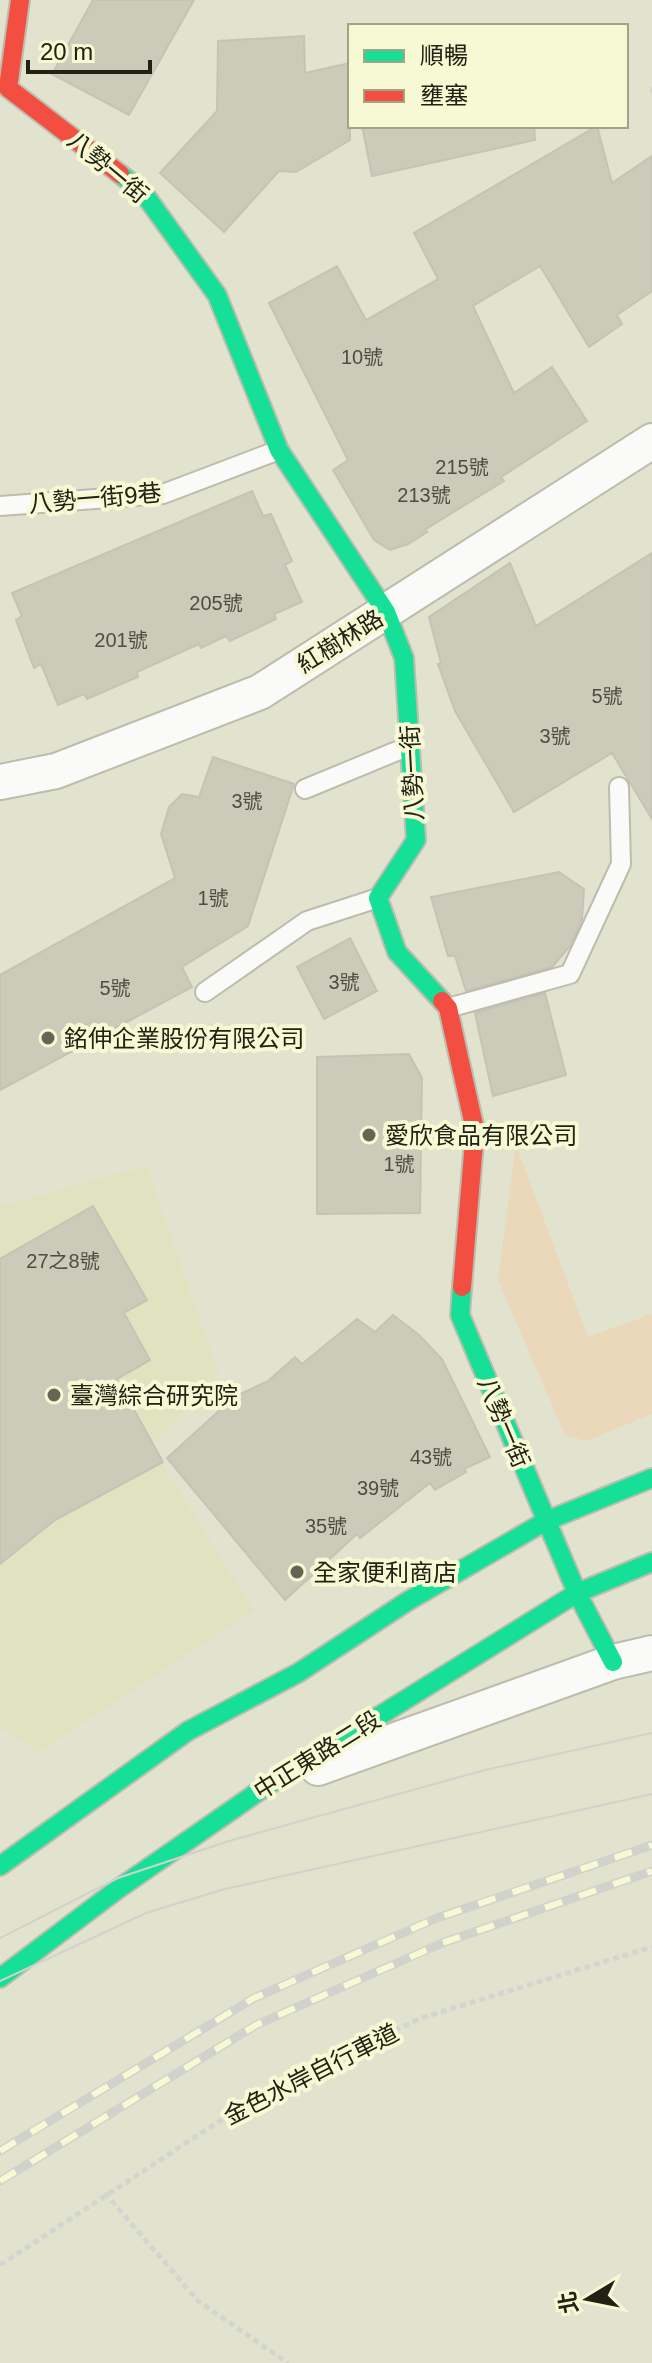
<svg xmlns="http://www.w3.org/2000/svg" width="652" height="2363" viewBox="0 0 652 2363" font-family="Arial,'Noto Sans TC',sans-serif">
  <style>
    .built { fill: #e0e3c0 }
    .green { fill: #ebd7b9 }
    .building { fill: #cccab9; stroke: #c5c4b4; stroke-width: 2 }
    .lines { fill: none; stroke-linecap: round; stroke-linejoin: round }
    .lane-casing { stroke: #bcbdac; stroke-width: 22 }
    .street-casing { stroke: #bcbdac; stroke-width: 38 }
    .fast-casing { stroke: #bcbdac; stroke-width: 22 }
    .jam-casing { stroke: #bcbdac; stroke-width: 22 }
    .path { stroke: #d5d5d0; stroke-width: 5; stroke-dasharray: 6 4; stroke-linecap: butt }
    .lane { stroke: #fafbf8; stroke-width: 18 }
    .street { stroke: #fafbf8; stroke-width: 34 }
    .fast { stroke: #16e098; stroke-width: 18 }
    .jam { stroke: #f24e42; stroke-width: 18 }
    .tram { stroke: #d2d2cc; stroke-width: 2 }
    .rail-casing { stroke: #d2d2cc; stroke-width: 9 }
    .rail { stroke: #f6f9d3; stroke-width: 6; stroke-dasharray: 18; stroke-linecap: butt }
    .poi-dot { fill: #646655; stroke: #f6f9d3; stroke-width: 3 }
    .labels { text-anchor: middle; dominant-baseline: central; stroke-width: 8; stroke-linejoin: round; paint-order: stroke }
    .number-label { font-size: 20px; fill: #4e4e3f }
    .street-label { font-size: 24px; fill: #212214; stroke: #f6f9d3 }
    .poi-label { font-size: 24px; fill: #212214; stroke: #f6f9d3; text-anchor: start }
  </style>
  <rect width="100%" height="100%" fill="#e1e3ce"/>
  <path class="built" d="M146 1166 219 1374 151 1447 254 1610 39 1752 0 1728V1206Z"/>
  <path class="green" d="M516 1145 588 1337 652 1314V1414L586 1441 565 1435 498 1280Z"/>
  <path class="building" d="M93 0H194L129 115 52 74Z
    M304 36 305 73 350 63V140L296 172 279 171 224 232 160 173 217 111 218 41Z
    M362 126H534L535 140 372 176Z
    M597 126 612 183 652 156V291L617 315 622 324 589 347 540 266 473 306 514 393 552 367 587 421 501 477 504 481 426 529 427 532 408 544 390 550 374 540 333 470 348 460 269 303 337 266 366 320 438 279 414 233Z
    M252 491 263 516 271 514 292 561 285 565 302 602 274 614 276 619 230 641 226 636 201 648 199 644 137 672 138 677 87 699 84 694 58 705 41 664 34 668 16 620 22 616 12 593Z
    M652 553V819L612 753 514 812 455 711 438 664 441 663 429 617 510 563 536 626Z
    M213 757 294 784 248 926 182 967 192 987 0 1090V975L175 878 161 834 169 807 182 794 199 797Z
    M559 872 584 889 582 920 570 946 552 967 466 991 455 956H448L431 897Z
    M350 938 377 991 324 1019 297 967Z
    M545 993 566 1075 493 1096 475 1013Z
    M409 1054 422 1078 420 1213 317 1214V1057Z
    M93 1206 147 1300 124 1313 150 1360 117 1379 163 1462 55 1520 0 1564V1259Z
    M393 1315 419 1335 442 1359 490 1457 464 1469 466 1472 435 1490 430 1483 360 1538 357 1534 285 1600 167 1458 234 1397 268 1381 295 1357 302 1364 357 1319 375 1332Z"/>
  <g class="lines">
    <defs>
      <path id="lane" d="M0 506 163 494 279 450
        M305 789 409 746
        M205 992 307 921 378 898
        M448 1008 570 974 621 864 619 787"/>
      <path id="street" d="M0 782 56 771 260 692 652 441
        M318 1768 613 1662 652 1653"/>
      <path id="fast" d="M120 174 142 191 217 295 279 450 386 612 404 658 416 840 378 898 397 952 442 1001
        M462 1287 460 1315 577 1593 613 1662
        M0 1866 188 1731 298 1673 408 1601 546 1521 652 1478
        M0 1978 118 1889 265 1787 577 1593 652 1562"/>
      <path id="jam" d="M20 0 8 88 120 174
        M442 1001 448 1008 475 1130 462 1287"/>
    </defs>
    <use href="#lane" class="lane-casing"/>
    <use href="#street" class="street-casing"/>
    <use href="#fast" class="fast-casing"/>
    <use href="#jam" class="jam-casing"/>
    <path class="path" d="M650 90H652
      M105 2193 198 2301 288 2363
      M0 2265 261 2094 421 2018 652 1947"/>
    <use href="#lane" class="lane"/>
    <use href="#street" class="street"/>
    <use href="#fast" class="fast"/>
    <use href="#jam" class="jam"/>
    <path class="tram" d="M0 1938 118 1878 229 1841 485 1770 652 1733
      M0 1981 146 1913 225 1889 652 1794"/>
    <defs>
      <path id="rail" d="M0 2151 254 1998 437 1918 652 1845
        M0 2181 256 2025 442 1943 652 1871"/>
    </defs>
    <use href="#rail" class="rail-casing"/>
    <use href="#rail" class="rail"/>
  </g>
  <g class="poi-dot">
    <circle cx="48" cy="1038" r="8"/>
    <circle cx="369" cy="1135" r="8"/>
    <circle cx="54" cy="1395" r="8"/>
    <circle cx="297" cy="1572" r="8"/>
  </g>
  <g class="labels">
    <g class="number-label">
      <text x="362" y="357">10號</text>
      <text x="462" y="467">215號</text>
      <text x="424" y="495">213號</text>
      <text x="216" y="603">205號</text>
      <text x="121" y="640">201號</text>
      <text x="607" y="696">5號</text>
      <text x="555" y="736">3號</text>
      <text x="247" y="801">3號</text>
      <text x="213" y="898">1號</text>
      <text x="344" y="982">3號</text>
      <text x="115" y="988">5號</text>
      <text x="399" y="1164">1號</text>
      <text x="63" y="1261">27之8號</text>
      <text x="431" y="1457">43號</text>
      <text x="378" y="1488">39號</text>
      <text x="326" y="1526">35號</text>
    </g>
    <g class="street-label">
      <text transform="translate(108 167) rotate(40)">八勢一街</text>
      <text transform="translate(95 498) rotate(-5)">八勢一街9巷</text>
      <text transform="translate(340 641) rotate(-32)">紅樹林路</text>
      <text transform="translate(412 773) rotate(-93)">八勢一街</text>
      <text transform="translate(504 1422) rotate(67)">八勢一街</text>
      <text transform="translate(317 1755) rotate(-32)">中正東路二段</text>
      <text transform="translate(311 2074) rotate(-27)">金色水岸自行車道</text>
    </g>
    <g class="poi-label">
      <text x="64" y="1038">銘伸企業股份有限公司</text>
      <text x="385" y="1135">愛欣食品有限公司</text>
      <text x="70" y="1395">臺灣綜合研究院</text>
      <text x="313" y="1572">全家便利商店</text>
    </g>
  </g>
  <rect x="348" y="24" width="280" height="104" fill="#f6f9d3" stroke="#a1a387" stroke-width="2"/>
  <rect x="364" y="50" width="40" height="12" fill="#16e098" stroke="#a1a387" stroke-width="2"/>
  <text x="420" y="64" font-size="24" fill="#212214">順暢</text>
  <rect x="364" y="90" width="40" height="12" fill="#f24e42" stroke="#a1a387" stroke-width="2"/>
  <text x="420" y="104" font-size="24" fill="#212214">壅塞</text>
  <g transform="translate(588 2299) rotate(260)" stroke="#f6f9d3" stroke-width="6" paint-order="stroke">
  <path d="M0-6L14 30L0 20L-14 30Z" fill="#212214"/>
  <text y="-12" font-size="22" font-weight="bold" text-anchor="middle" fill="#212214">北</text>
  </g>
  <path d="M28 60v12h122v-12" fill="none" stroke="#212214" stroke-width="4"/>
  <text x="40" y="60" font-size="24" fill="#212214" stroke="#f6f9d3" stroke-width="6" paint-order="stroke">20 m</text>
</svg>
